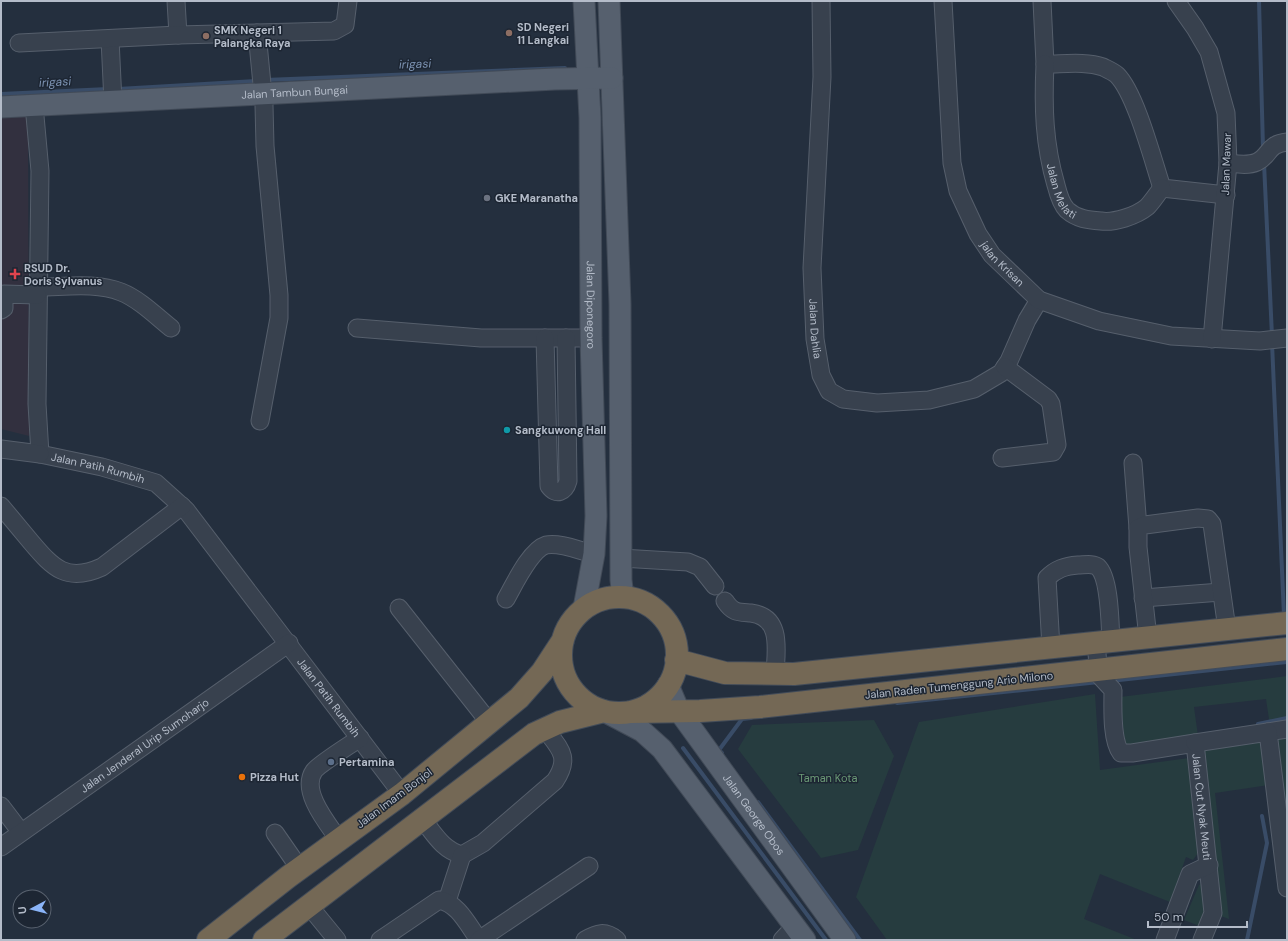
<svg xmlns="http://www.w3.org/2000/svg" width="1288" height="941" viewBox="0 0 1288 941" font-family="'DM Sans',sans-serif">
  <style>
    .medical { fill: #32303f }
    .green { fill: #263c3f }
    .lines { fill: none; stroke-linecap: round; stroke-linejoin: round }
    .stream { stroke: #394c67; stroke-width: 4 }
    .minor-casing { stroke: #565f6c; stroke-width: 19 }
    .major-casing { stroke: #414a57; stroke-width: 23 }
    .highway-casing { stroke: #434c59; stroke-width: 24 }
    .minor { stroke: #38414e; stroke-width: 17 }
    .major { stroke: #56606e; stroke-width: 21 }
    .highway { stroke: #746855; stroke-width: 22 }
    .education-dot { fill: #8d6e63; stroke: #1d2633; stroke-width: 1.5 }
    .worship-dot { fill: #6b7280; stroke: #1d2633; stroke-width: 1.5 }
    .health-dot { fill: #e0444e; stroke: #1d2633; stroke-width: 1.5 }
    .culture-dot { fill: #0f9aa8; stroke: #1d2633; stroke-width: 1.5 }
    .service-dot { fill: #5c6f8a; stroke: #1d2633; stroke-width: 1.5 }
    .food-dot { fill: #e8710a; stroke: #1d2633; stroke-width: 1.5 }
    .labels { text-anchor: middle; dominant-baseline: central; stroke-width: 3; stroke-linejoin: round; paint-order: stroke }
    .poi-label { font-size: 11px; font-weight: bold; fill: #b4bcc9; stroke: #1d2633; text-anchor: start }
    .street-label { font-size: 11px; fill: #b4bcc9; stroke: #1d2633 }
    .park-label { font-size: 11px; fill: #6b9a76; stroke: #1d2633 }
    .water-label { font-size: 12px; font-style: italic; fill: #7c92b1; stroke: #1d2633 }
  </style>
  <rect width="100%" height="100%" fill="#242f3e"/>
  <path class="medical" d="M28 116 29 436 1 429V118Z"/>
  <path class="green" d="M1287 676V723L1270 726 1266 699 1194 707 1198 736 1125 745 1120 697Z
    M1095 694 1100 770 1189 758 1198 853 1193 860 1186 857 1170 902 1100 874 1084 919 1137 940H887L856 897 919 722Z
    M874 720 894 756 858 850 821 858 738 749 752 725Z
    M1287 733V851L1275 734Z
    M1263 742 1269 785 1215 793 1229 919 1218 915 1202 751Z
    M1201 884 1206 910 1202 927 1184 920 1199 885Z"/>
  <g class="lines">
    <path class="stream" d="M1259 1 1263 148
      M265 80 565 68
      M118 89 256 81
      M1 94 108 89
      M1264 163 1272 336
      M1272 343 1284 616
      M1110 681 1287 662
      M897 703 1099 682
      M1258 724 1287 718
      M683 748 826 940
      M722 753 719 750 742 719 751 718
      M758 802 860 940
      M1247 940 1267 843 1262 816"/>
    <defs>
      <g id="minor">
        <path d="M176 1 178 35"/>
        <path id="s1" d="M821 1 822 77 812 268 815 339 821 375 829 391 843 399 877 403 929 400 974 389 1001 373 1009 361 1027 320 1039 300"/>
        <path id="s2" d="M943 1 952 163 958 191 978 234 992 255 1039 300 1099 321 1171 336 1260 341 1287 338"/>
        <path d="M1042 1 1045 64C1064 64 1086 61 1103 67 1107 69 1114 72 1117 75 1136 94 1153 161 1162 188L1226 195"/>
        <path d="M1176 1 1195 28 1209 52 1226 113 1228 163 1212 339"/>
        <path d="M257 33 334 31 345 25 348 1"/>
        <path d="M110 39 113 102"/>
        <path d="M19 43 178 35 257 33 264 105 265 146 279 295V318L260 421"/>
        <path id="s3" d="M1045 64C1043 107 1044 144 1056 185 1058 193 1061 204 1067 210 1077 219 1088 220 1101 221 1114 223 1136 216 1147 207 1152 202 1157 194 1162 188"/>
        <path id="s4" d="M34 105 40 171 37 404 40 454 102 467 156 483 186 510 402 794"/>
        <path d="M1228 163C1237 164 1248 166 1257 162 1270 156 1267 144 1287 142"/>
        <path d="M38 287C64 287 96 282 121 292 139 299 156 316 171 328"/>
        <path d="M1 310 4 308V294L37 295"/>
        <path d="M357 328 481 338H591"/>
        <path d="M545 338 549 486C556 496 565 492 568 481L566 338"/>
        <path d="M1 449 40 454"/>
        <path d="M1002 458 1053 452 1057 445 1051 404 1048 399 1005 367"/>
        <path d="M1133 463 1138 528"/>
        <path d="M1 506C11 518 21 530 31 542 53 568 67 583 102 567L182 506"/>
        <path d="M621 558 688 562 700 567 715 586"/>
        <path d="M1143 598 1221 592"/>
        <path d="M506 599C514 585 530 550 546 545 560 542 580 551 594 554"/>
        <path d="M725 601C733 613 738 612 751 613 783 617 776 651 775 674"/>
        <path d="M399 608 489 722"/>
        <path d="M1148 638 1138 547V528L1145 525 1198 518 1208 519 1212 524 1227 629"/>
        <path id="s5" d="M1096 643 1099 675 1113 690C1113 706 1111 740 1121 753H1132L1195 743 1213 913 1202 940"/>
        <path d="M1051 648 1047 578C1056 569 1065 566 1078 565 1084 565 1093 563 1098 567 1110 578 1110 625 1111 642"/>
        <path d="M1268 732 1287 729"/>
        <path d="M1195 743 1268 732 1287 888"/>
        <path d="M1 806 20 831"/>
        <path d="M423 820C435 835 443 850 462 855L483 843 555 781C571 757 560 749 545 729"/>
        <path d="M275 833 300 869"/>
        <path d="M339 840C328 824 300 791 314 771 319 764 350 745 360 738"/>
        <path id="s6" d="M1 847 289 643"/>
        <path d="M447 901 462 855"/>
        <path d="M310 907 337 940"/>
        <path d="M380 940 439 900C458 903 468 925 479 940"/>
        <path d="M479 940 589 866"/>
        <path d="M585 940C597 933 605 930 617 940"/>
        <path d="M782 940 795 926"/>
        <path d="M1165 940 1190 874 1209 865"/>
      </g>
      <g id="major">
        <path id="s7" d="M584 1 590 118 591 338 596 516 594 554 584 608"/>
        <path d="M609 1 620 304 621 580 623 597"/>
        <path id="s8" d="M1 107 555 79 612 78"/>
        <path id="s9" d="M668 685 679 711 845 940"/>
        <path d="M604 711 642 731 662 749 805 940"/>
      </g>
      <path id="highway" d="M561 655a58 58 0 1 1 116 0a58 58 0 1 1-116 0Z
        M676 660 725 673 794 674 1287 623
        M630 712 700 711 760 707 1287 649
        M208 940 288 877 402 794 519 698 542 672 563 640
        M264 940 534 734 560 722 604 711"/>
    </defs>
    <use href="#minor" class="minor-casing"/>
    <use href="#major" class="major-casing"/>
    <use href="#highway" class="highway-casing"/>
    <use href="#minor" class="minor"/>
    <use href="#major" class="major"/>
    <use href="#highway" class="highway"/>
  </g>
  <g class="education-dot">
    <circle cx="509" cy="33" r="4"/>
    <circle cx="206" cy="36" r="4"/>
  </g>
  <circle class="worship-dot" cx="487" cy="198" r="4"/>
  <path class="health-dot" d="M13 268h4v4h4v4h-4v4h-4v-4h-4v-4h4z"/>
  <circle class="culture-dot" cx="507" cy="430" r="4"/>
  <circle class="service-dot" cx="331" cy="762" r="4"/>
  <circle class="food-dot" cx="242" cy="777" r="4"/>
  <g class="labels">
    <g class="poi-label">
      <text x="517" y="27">SD Negeri<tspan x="517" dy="13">11 Langkai</tspan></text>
      <text x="214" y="30">SMK Negeri 1<tspan x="214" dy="13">Palangka Raya</tspan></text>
      <text x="495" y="198">GKE Maranatha</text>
      <text x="24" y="268">RSUD Dr.<tspan x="24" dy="13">Doris Sylvanus</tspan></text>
      <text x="515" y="430">Sangkuwong Hall</text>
      <text x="339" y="762">Pertamina</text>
      <text x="250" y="777">Pizza Hut</text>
    </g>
    <g class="street-label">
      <text stroke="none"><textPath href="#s8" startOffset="294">Jalan Tambun Bungai</textPath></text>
      <text transform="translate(1226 164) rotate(-88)">Jalan Mawar</text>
      <text stroke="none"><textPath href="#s3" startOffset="130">Jalan Melati</textPath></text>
      <text stroke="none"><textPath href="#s2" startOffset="277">jalan Krisan</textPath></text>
      <text stroke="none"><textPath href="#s7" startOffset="304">Jalan Diponegoro</textPath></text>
      <text stroke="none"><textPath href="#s1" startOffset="328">Jalan Dahlia</textPath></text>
      <text stroke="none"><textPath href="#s4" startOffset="409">Jalan Patih Rumbih</textPath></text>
      <text transform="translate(959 685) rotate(-6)">Jalan Raden Tumenggung Ario Milono</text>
      <text stroke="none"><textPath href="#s4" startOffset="745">Jalan Patih Rumbih</textPath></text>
      <text stroke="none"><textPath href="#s6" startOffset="176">Jalan Jenderal Urip Sumoharjo</textPath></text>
      <text transform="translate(394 798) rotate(-37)">Jalan Imam Bonjol</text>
      <text stroke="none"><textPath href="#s5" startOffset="256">Jalan Cut Nyak Meuti</textPath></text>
      <text stroke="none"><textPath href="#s9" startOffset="156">Jalan George Obos</textPath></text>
    </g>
    <g class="park-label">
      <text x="828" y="778">Taman Kota</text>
    </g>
    <g class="water-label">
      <text transform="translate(415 64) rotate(-2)">irigasi</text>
      <text transform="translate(55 82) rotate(-3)">irigasi</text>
    </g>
  </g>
  <rect width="1288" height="941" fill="none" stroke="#b4bcc9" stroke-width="4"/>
  <g transform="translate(32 909) rotate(263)"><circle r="19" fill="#1d2633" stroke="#59626f"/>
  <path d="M0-3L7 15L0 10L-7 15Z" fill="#8ab4f8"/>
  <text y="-6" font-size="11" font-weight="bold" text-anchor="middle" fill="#b4bcc9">U</text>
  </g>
  <path d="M1148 921v6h99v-6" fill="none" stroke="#b4bcc9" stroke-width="2"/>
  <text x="1154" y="921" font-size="12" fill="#b4bcc9" stroke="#1d2633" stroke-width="3" paint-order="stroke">50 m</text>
</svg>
